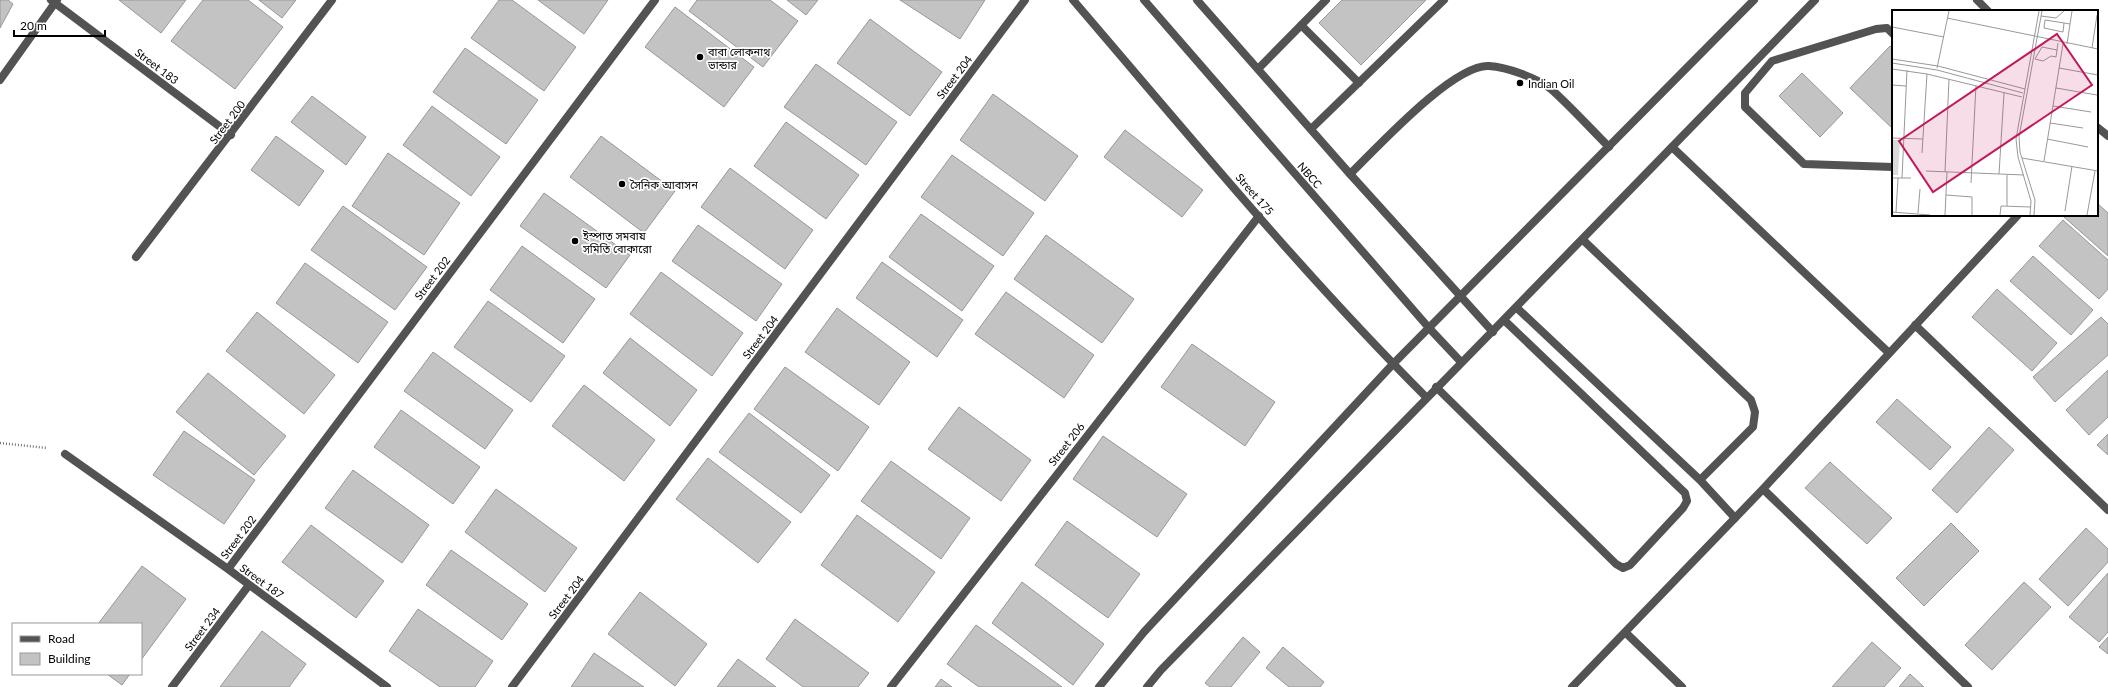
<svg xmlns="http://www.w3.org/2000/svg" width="2108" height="687" viewBox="0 0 2108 687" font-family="Lato,'Noto Sans Bengali',sans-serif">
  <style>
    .building { fill: #c3c3c3; stroke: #979797 }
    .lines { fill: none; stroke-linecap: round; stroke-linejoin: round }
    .path { stroke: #757575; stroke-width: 2.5; stroke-dasharray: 1 2; stroke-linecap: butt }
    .service { stroke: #535353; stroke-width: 8 }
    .minor { stroke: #535353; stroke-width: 8 }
    .tertiary { stroke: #535353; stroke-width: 8 }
    .poi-dot { fill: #000; stroke: #fff; stroke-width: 1.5 }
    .labels { text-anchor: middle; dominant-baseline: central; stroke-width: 3.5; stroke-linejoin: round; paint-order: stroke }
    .poi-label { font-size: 11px; fill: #000; stroke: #fff; text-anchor: start }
    .street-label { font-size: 11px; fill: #000; stroke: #fff }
    .inset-road { fill: none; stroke: #999; stroke-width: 1 }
    .view { fill: #c2185b; fill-opacity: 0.15; stroke: #c2185b; stroke-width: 2 }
    .inset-edge { fill: none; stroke: #000; stroke-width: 2 }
  </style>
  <rect width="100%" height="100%" fill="#fff"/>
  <path class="building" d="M0 0H8L13 4 0 28Z
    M119 0H186L161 33Z
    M203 0H248L283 27 235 89 171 41Z
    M259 0H296L282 18Z
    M499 0H512L576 47 544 91 471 38Z
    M538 0H608L584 34Z
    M697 0H770L798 21 763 67 689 11Z
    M787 0H818L806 15Z
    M900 0H985L960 39Z
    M1342 0H1426L1361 65 1319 23Z
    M675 7 754 67 724 107 645 47Z
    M870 19 942 72 910 116 837 63Z
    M1890 46 1893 49V129L1850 88Z
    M465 48 538 100 506 144 433 92Z
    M816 64 897 122 866 165 784 107Z
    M1802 73 1843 113 1820 137 1779 96Z
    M993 94 1078 156 1045 201 960 140Z
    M312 96 366 137 346 165 291 122Z
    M432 106 500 157 471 196 403 145Z
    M786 122 859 175 826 219 754 166Z
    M1125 130 1203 190 1182 217 1104 157Z
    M276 136 324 171 299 206 251 170Z
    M601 136 675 191 644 233 570 177Z
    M388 153 460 203 424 255 352 206Z
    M952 155 1034 213 1003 256 921 197Z
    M730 168 813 230 785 269 701 207Z
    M544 193 630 255 606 288 520 226Z
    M2097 203 2108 213V256L2064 217 2066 215H2097Z
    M343 206 427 267 395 310 311 250Z
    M921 214 994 266 962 311 889 257Z
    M2063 220 2108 260V289L2099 299 2039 246Z
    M698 225 782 284 756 321 672 261Z
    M1046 235 1134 299 1102 343 1014 279Z
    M522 246 595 299 563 343 490 290Z
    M2033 256 2093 310 2071 335 2010 281Z
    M882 262 963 320 937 357 856 298Z
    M305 263 388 322 358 363 276 303Z
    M661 272 743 333 712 376 630 314Z
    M1997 289 2057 343 2032 371 1972 317Z
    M1006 292 1094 355 1064 398 975 334Z
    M488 301 565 356 531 402 454 347Z
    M837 308 910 362 879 405 805 352Z
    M257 312 335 375 304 414 226 351Z
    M2101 317 2108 324V355L2055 402 2033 377Z
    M630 338 697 390 670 426 603 373Z
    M1192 344 1275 402 1245 446 1161 387Z
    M433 352 513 410 485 449 404 391Z
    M785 367 869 427 838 471 754 409Z
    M2108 370V417L2089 435 2066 410Z
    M208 373 286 436 254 475 176 412Z
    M584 385 655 440 624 481 552 426Z
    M1897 399 1951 447 1930 470 1876 422Z
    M959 407 1031 460 1001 501 928 449Z
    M401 410 480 467 453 504 374 447Z
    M749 413 830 475 801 513 719 452Z
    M1989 427 2014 450 1957 513 1932 490Z
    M184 431 255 480 224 524 153 475Z
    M2108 434V455L2097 445Z
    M1103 436 1187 494 1157 537 1073 479Z
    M708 458 791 522 758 563 676 499Z
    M891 461 970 518 941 559 861 501Z
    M1830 462 1892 518 1867 544 1805 488Z
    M353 470 429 525 402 563 325 508Z
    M496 489 577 548 545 592 465 532Z
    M857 515 935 572 898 622 821 565Z
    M1067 521 1140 574 1108 618 1035 565Z
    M1951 523 1979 551 1924 606 1896 578Z
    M311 525 384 581 356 618 282 562Z
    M2086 528 2108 549V562L2068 606 2039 579Z
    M451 550 528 604 502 640 426 585Z
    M142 566 186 599 141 660V624H98Z
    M2108 573V632L2099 642 2069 617Z
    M1022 582 1104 644 1073 685 992 623Z
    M2024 582 2051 607 1992 670 1965 645Z
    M640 592 707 644 675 686 608 634Z
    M418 609 493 661 475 687H440L389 651Z
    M795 619 869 673 858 687H803L766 659Z
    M976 625 1062 687H979L947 664Z
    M262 631 306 664 289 687H220Z
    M1243 637 1260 652 1231 687H1210L1205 683Z
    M2108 637V654L2099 647Z
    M1872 642 1901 668 1884 687H1832Z
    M1283 647 1324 682 1320 687H1289L1266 668Z
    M594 653 644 687H571Z
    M738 659 776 687H717Z
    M107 674H130L122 685Z
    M1910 674 1924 687H1899Z
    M941 679 952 687H935Z"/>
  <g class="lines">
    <path class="path" d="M0 443 47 448"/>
    <path class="service" d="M1301 25 1359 83
      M1258 69 1326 0
      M1311 129 1444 0
      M1672 147 1889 353
      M1350 174C1377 148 1453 64 1489 66 1507 67 1537 78 1551 89 1571 107 1590 128 1609 147
      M1583 240 1751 400 1755 412 1753 427 1700 480
      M1517 308 1700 480 1735 518
      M1436 387 1616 564 1623 568 1630 565 1683 508 1687 501 1685 493 1504 320"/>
    <path class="minor" d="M51 0 231 135
      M1073 0C1188 134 1301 272 1426 397
      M1977 0 1988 11
      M1893 34 1887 28 1876 29 1772 61 1745 93V107L1804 164 1893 167
      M0 80 57 0
      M2097 127 2108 136
      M136 257 332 0
      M1915 325 2108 510
      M65 454 228 569 387 687
      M1763 489 1968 687
      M228 569 655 0
      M1625 632 1682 687
      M172 687 249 585
      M512 687 1025 0
      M891 687 1259 216
      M1572 687 1763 489 2018 215"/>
    <path class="tertiary" d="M1144 0 1429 328 1461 362
      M1197 0 1350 174 1493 332
      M1099 687 1144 632 1393 364 1754 0
      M1147 687 1161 670C1379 447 1598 224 1815 0"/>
  </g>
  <g class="poi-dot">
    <circle cx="700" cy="57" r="4"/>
    <circle cx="1520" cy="83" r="4"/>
    <circle cx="622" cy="184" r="4"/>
    <circle cx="575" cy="241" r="4"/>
  </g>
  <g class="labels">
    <g class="poi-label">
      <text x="708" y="51">বাবা লোকনাথ<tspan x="708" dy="13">ভান্ডার</tspan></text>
      <text x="1528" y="83">Indian Oil</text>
      <text x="630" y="184">সৈনিক আবাসন</text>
      <text x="583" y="235">ইস্পাত সমবায়<tspan x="583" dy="13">সমিতি বোকারো</tspan></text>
    </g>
    <g class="street-label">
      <text transform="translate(157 66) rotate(37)">Street 183</text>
      <text transform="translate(954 77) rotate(-53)">Street 204</text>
      <text transform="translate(227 122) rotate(-53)">Street 200</text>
      <text transform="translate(1310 175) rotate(49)">NBCC</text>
      <text transform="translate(1255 194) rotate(49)">Street 175</text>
      <text transform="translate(432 278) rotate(-53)">Street 202</text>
      <text transform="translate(760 337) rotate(-53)">Street 204</text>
      <text transform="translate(1066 444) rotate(-52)">Street 206</text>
      <text transform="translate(238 537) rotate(-53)">Street 202</text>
      <text transform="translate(262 581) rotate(36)">Street 187</text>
      <text transform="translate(566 597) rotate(-53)">Street 204</text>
      <text transform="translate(202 629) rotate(-53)">Street 234</text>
    </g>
  </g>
  <g transform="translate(1892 10)">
    <rect width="206" height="206" fill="#fff"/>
    <path d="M0 130H8L6 165H0Z" fill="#dadada"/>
    <path class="inset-road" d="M149 6 164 8 172 1M55 8 206 39M172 13 171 22 152 18 153 10 172 13 178 14M0 17 52 27M175 34 180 1M200 38 205 5M165 40 164 47 159 46 151 51 143 49 150 37 165 40 166 33M0 49 46 56 133 79M0 53 45 60 131 83M45 58 57 1M167 58 206 65M0 59 35 64 130 87M0 75 14 76M164 78 205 85M161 96 199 102M158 113 191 118M0 128 31 129M155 129 196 137M30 143 35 64M130 148 206 161M152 151 171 34M34 161 132 165M53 162 57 69M107 164 112 83M115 165V196M0 168H19M10 168 15 60M79 173 84 75M54 185 80 187V205M173 201 180 156M0 202 38 205M4 202 6 168M26 203 28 179M53 205 55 162M108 205 109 196 139 197M138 205 139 191 126 147 124 129 147 1M142 205 143 190 128 142 127 127 150 1M195 205 203 161"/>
    <path class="view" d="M165 24 200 75 41 182 7 131Z"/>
    <rect width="206" height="206" class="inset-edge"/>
  </g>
  <rect x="12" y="623" width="130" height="52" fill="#ffffff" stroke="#999999"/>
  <rect x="20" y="636" width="20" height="6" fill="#535353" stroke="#999999"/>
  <text x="48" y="643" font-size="12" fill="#000000">Road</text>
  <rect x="20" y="653" width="20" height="12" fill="#c3c3c3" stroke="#999999"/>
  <text x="48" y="663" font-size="12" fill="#000000">Building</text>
  <path d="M14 30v6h91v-6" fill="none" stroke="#000000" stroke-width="2"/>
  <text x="20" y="30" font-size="12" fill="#000000" stroke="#ffffff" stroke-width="3" paint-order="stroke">20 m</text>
</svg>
